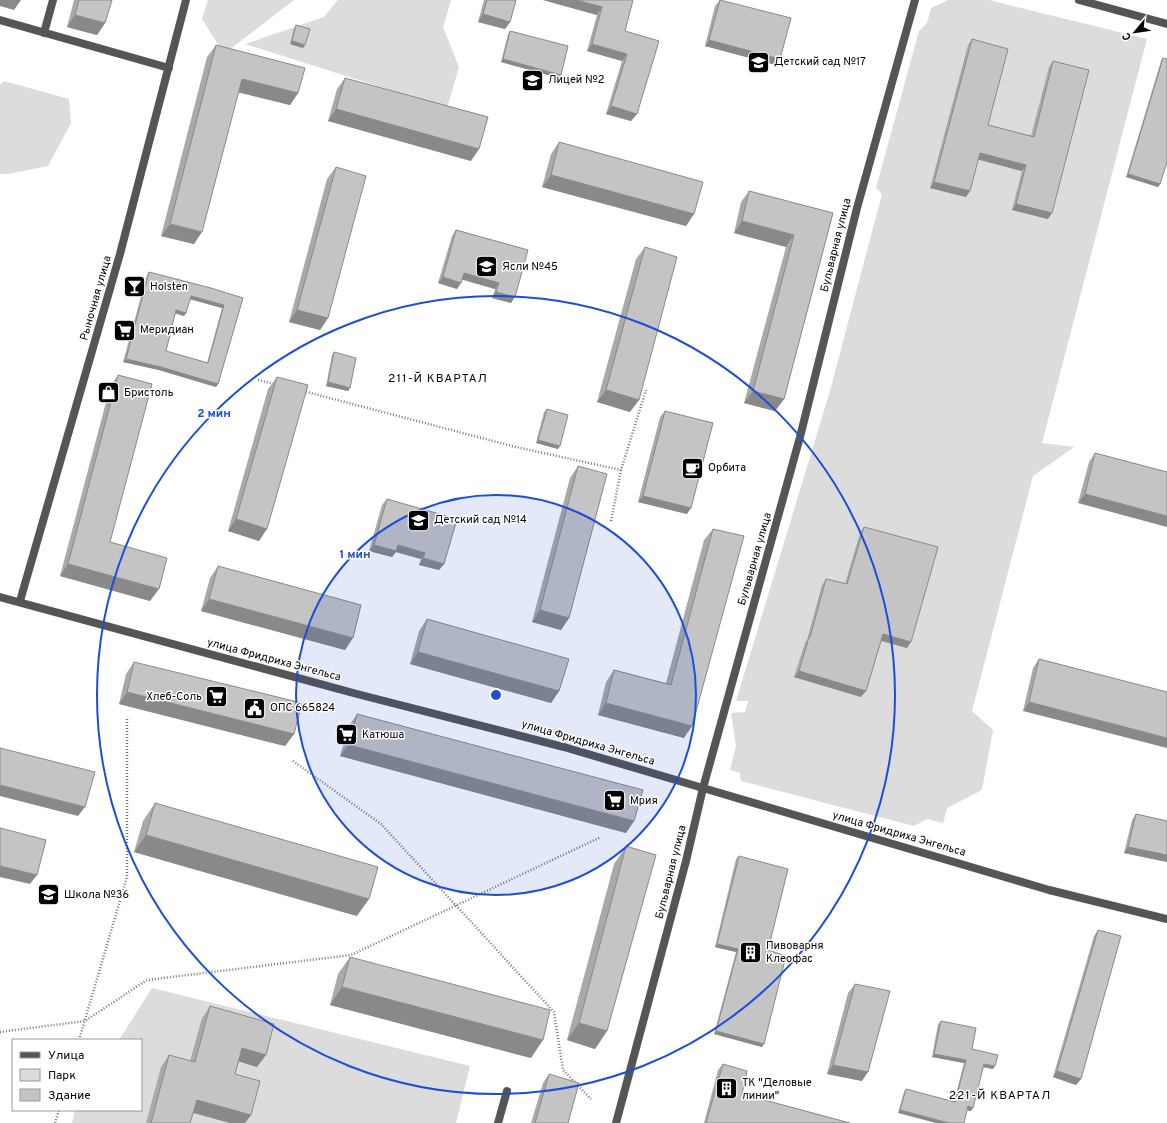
<svg xmlns="http://www.w3.org/2000/svg" width="1167" height="1123" viewBox="0 0 1167 1123" font-family="Overpass,sans-serif">
  <style>
    .green { fill: #dcdcdc }
    .lines { fill: none; stroke-linecap: round; stroke-linejoin: round }
    .path { stroke: #777; stroke-width: 2.5; stroke-dasharray: 1 2; stroke-linecap: butt }
    .service { stroke: #555; stroke-width: 8 }
    .minor { stroke: #555; stroke-width: 8 }
    .tertiary { stroke: #555; stroke-width: 8 }
    .wall { fill: #a9a9a9; fill-rule: evenodd }
    .shaded-wall { fill: #898989 }
    .building { fill: #c4c4c4; stroke: #898989; fill-rule: evenodd }
    .ring { fill: none; stroke: #1d4ed8; stroke-width: 2 }
    .labels { text-anchor: middle; dominant-baseline: central; stroke-width: 3; stroke-linejoin: round; paint-order: stroke }
    .poi-label { font-size: 11px; fill: #000; stroke: #fff; text-anchor: start }
    .street-label { font-size: 11px; fill: #000; stroke: #fff }
    .neighbourhood-label { font-size: 12px; letter-spacing: 1px; fill: #000; stroke: #fff }
    .centre { fill: #1d4ed8; stroke: #fff; stroke-width: 2 }
    .ring-label { font-size: 12px; text-anchor: middle; font-weight: bold; fill: #1d4ed8; stroke: #fff; stroke-width: 3; stroke-linejoin: round; paint-order: stroke }
  </style>
  <rect width="100%" height="100%" fill="#fff"/>
  <path class="green" d="M208 0H294L224 54 202 19Z
    M338 0H451L443 27 459 67 447 108 245 44 324 17Z
    M948 0H989L1147 39 1042 443 1074 447 1033 476 972 711 993 730 982 790 947 808 943 823 927 819 914 826 741 781 740 773 730 770 736 746 731 713 745 712 748 701H736L830 391 882 194 876 188 919 31 927 23 931 8Z
    M4 81 69 99 71 123 48 166 8 174H0V85Z
    M152 988 470 1066 456 1123H72L75 1110H141V1040H119Z"/>
  <g class="lines">
    <path class="path" d="M258 380 275 384
      M303 391 516 447 621 470
      M611 521 621 470 646 390
      M293 761 381 824 554 1012 563 1070 591 1099
      M0 1032 85 1021 147 980 351 955 601 837
      M79 1040 127 877V719
      M55 1123 59 1110"/>
    <path class="service" d="M498 1123 507 1091"/>
    <path class="minor" d="M1079 0 1167 24
      M0 20 169 68
      M44 33 53 0
      M20 601 120 254 186 0
      M703 788 1049 890 1167 919
      M616 1123 686 861 703 788 800 437 857 208 915 0"/>
    <path class="tertiary" d="M0 597 357 694 564 747 703 788"/>
  </g>
  <path class="wall" d="M74 0H112L105 23 97 35 67 27Z
    M484 0H516L510 22 505 29 478 22Z
    M543 0H633L625 31 637 114 631 121 606 114 622 61 587 51 597 15Z
    M720 0 780 59 776 65 705 46 715 6Z
    M296 25 303 48 290 44 294 28Z
    M510 31 559 78 501 62 508 34Z
    M972 39 988 125 1031 136 1049 67 1053 61 1048 219 1012 210 1022 171 978 159 966 197 930 188 968 45Z
    M216 45 298 93 290 105 238 92 194 244 161 236 207 57Z
    M1163 58 1160 184 1158 187 1126 177 1161 61Z
    M345 78 471 161 328 121 337 89Z
    M559 142 686 226 542 187 551 154Z
    M336 167 328 318 320 330 289 322 327 179Z
    M749 191 833 213 784 399 775 411 744 403 786 247 734 233 741 202Z
    M456 230 528 250 511 303 492 298 495 289 462 279 461 283 457 289 438 283 452 236Z
    M645 247 630 412 597 402 636 259Z
    M149 272 243 298 218 384 216 387 159 370 123 362 147 275ZM190 299 222 308 207 363 166 351 175 313 184 316 186 313Z
    M334 352 350 388 348 391 326 386 332 355Z
    M118 375 110 542 150 601 60 576 110 387Z
    M277 377 259 541 228 531 268 389Z
    M547 409 558 449 536 443 544 412Z
    M665 411 687 514 638 502 660 417Z
    M1095 453 1167 472 1078 503 1089 462Z
    M578 466 569 618 561 630 532 622 570 478Z
    M387 499 444 564 439 570 419 565 421 559 396 552 392 557 369 551 382 505Z
    M864 527 907 648 881 641 861 697 794 677 805 643 807 640 822 585 826 579 845 584 860 533Z
    M713 529 684 738 598 715 606 682 614 670 666 683 704 540Z
    M218 566 345 650 201 611 210 578Z
    M427 619 559 691 551 703 410 664 419 631Z
    M1039 659 1167 692 1023 711 1033 668Z
    M134 662 294 734 285 746 119 704 126 674Z
    M357 714 634 821 626 833 340 756 349 726Z
    M155 803 357 916 134 852 143 821Z
    M1136 814 1167 821V862L1124 853 1132 820Z
    M626 846 607 1031 595 1049 567 1040 614 864Z
    M739 856 768 950 762 1047 714 1034 736 952 715 947 736 859Z
    M1098 930 1081 1079 1076 1085 1053 1077 1094 936Z
    M350 957 531 1058 330 1005 338 974Z
    M855 984 862 1081 827 1074 848 993Z
    M210 1006 257 1067 239 1061 235 1074 251 1115 245 1123H230L193 1113 190 1123H146L161 1067 169 1055 190 1061 202 1018Z
    M941 1021 972 1049 993 1069 983 1067 971 1111 967 1110 898 1113 904 1092 906 1089 954 1102 964 1063 932 1057 938 1024Z
    M723 1064 742 1094 850 1123H704L718 1070Z
    M549 1074 568 1123H531L543 1083Z"/>
  <path class="shaded-wall" d="M0 0H21L14 10 0 6Z
    M543 0H576L602 7 597 15Z
    M483 14 510 22 505 29 478 22Z
    M75 15 105 23 97 35 67 27Z
    M709 40 780 59 776 65 705 46Z
    M292 41 305 45 303 48 290 44Z
    M592 44 627 54 622 61 587 51Z
    M503 59 561 75 559 78 501 62Z
    M242 79 298 93 290 105 233 91Z
    M611 106 637 114 631 121 606 114Z
    M336 109 479 149 471 161 328 121Z
    M980 153 1026 165 1022 171 976 159Z
    M1128 174 1160 184 1158 187 1126 177Z
    M551 175 694 214 686 226 542 187Z
    M934 182 970 191 966 197 930 188Z
    M1016 204 1052 213 1048 219 1012 210Z
    M742 221 794 235 786 247 734 233Z
    M170 224 202 232 194 244 161 236Z
    M464 273 499 283 495 289 460 279Z
    M443 277 461 283 457 289 438 283Z
    M496 292 515 297 511 303 492 298Z
    M191 296 224 305 222 308 189 299Z
    M176 310 186 313 184 316 174 313Z
    M297 310 328 318 320 330 289 322Z
    M126 359 161 367 218 384 216 387 159 370 123 362Z
    M328 382 350 388 348 391 326 386Z
    M606 390 639 400 630 412 597 402Z
    M753 391 784 399 775 411 744 403Z
    M538 440 560 446 558 449 536 443Z
    M1085 494 1167 516V527L1078 503Z
    M643 496 691 508 687 514 638 502Z
    M236 519 267 529 259 541 228 531Z
    M374 545H398L425 553 421 559 396 552 392 557 369 551Z
    M423 558 444 564 439 570 419 565Z
    M68 564 159 589 150 601 60 576Z
    M209 599 353 638 345 650 201 611Z
    M540 610 569 618 561 630 532 622Z
    M883 634 911 642 907 648 879 640Z
    M418 652 559 691 551 703 410 664Z
    M799 671 866 691 861 697 794 677Z
    M127 692 294 734 285 746 119 704Z
    M1029 702 1167 738V748L1023 711Z
    M606 703 692 726 684 738 598 715Z
    M349 745 634 821 626 833 340 756Z
    M0 785 85 807 78 816 0 796Z
    M146 835 369 899 357 916 134 852Z
    M1128 847 1167 855V862L1124 853Z
    M0 866 37 875 30 884 0 877Z
    M717 944 738 949 736 952 715 947Z
    M342 987 543 1040 531 1058 330 1005Z
    M579 1023 607 1031 595 1049 567 1040Z
    M716 1031 764 1044 762 1047 714 1034Z
    M242 1048 266 1055 257 1067 234 1060Z
    M934 1054 966 1060 964 1063 932 1057Z
    M984 1064 995 1066 993 1069 982 1067Z
    M833 1065 868 1072 862 1081 827 1074Z
    M1057 1071 1081 1079 1076 1085 1053 1077Z
    M197 1100 251 1115 245 1123H230L188 1111Z
    M968 1106 973 1108 971 1111 966 1110Z
    M900 1110 949 1123H936L898 1113Z"/>
  <path class="building" d="M79 0H112L105 23 75 15Z
    M487 0H516L510 22 483 14Z
    M576 0H633L625 31 659 41 637 114 611 106 627 54 592 44 602 7Z
    M720 0 791 18 780 59 709 40Z
    M296 25 310 29 305 45 292 41Z
    M510 31 568 46 561 75 503 59Z
    M972 39 1008 49 988 125 1034 137 1053 61 1089 70 1052 213 1016 204 1026 165 980 153 970 191 934 182Z
    M216 45 305 68 298 93 242 79 202 232 170 224Z
    M1163 58 1167 59V162L1160 184 1128 174Z
    M345 78 488 117 479 149 336 109Z
    M559 142 703 182 694 214 551 175Z
    M336 167 366 176 328 318 297 310Z
    M749 191 833 213 784 399 753 391 794 235 742 221Z
    M456 230 528 250 515 297 496 292 499 283 464 273 461 283 443 277Z
    M645 247 677 257 639 400 606 390Z
    M149 272 211 288 243 298 218 384 161 367 126 359ZM191 296 224 305 208 363 166 351 176 310 186 313Z
    M334 352 356 358 350 388 328 382Z
    M118 375 152 384 110 542 167 558 159 589 68 564Z
    M277 377 308 385 267 529 236 519Z
    M547 409 568 415 560 446 538 440Z
    M665 411 713 423 691 508 643 496Z
    M1095 453 1167 472V516L1085 494Z
    M578 466 607 474 569 618 540 610Z
    M387 499 457 519 444 564 423 558 425 553 398 545 396 551 374 545Z
    M864 527 938 547 911 642 883 634 866 691 799 671 809 637H810L826 579 847 584Z
    M713 529 744 536 692 726 606 703 614 670 671 685Z
    M218 566 361 605 353 638 209 599Z
    M427 619 569 659 559 691 418 652Z
    M1039 659 1167 692V738L1029 702Z
    M134 662 302 703 294 734 127 692Z
    M357 714 643 790 634 821 349 745Z
    M0 748 95 772 85 807 0 785Z
    M155 803 378 867 369 899 146 835Z
    M1136 814 1167 821V855L1128 847Z
    M0 828 46 840 37 875 0 866Z
    M626 846 656 855 607 1031 579 1023Z
    M739 856 788 869 768 950 786 956 764 1044 716 1031 738 949 717 944Z
    M1098 930 1121 936 1081 1079 1057 1071Z
    M350 957 550 1010 543 1040 342 987Z
    M855 984 890 991 868 1072 833 1065Z
    M210 1006 274 1024 266 1055 242 1048 235 1074 260 1081 251 1115 197 1100 190 1123H151L169 1055 195 1062Z
    M941 1021 976 1028 972 1049 998 1055 995 1066 984 1064 973 1108 968 1106 964 1123H949L900 1110 906 1089 955 1102 966 1060 934 1054Z
    M723 1064 747 1071 742 1094 850 1123H706Z
    M549 1074 579 1083 568 1123H535Z"/>
  <circle cx="496" cy="695" r="200" fill="#1d4ed8" fill-opacity=".12"/>
  <g class="ring">
    <circle cx="496" cy="695" r="200"/>
    <circle cx="496" cy="695" r="399"/>
  </g>
  <defs>
    <symbol id="school-square" viewBox="-11 -11 22 22"><rect x="-9" y="-9" width="18" height="18" rx="4" fill="#000" stroke="#fff"/><path d="M0-5L7-2L0 1L-7-2ZM-4 1L0 2.5L4 1V4Q0 6-4 4Z" fill="#fff"/></symbol>
    <symbol id="bar-square" viewBox="-11 -11 22 22"><rect x="-9" y="-9" width="18" height="18" rx="4" fill="#000" stroke="#fff"/><path d="M-6-5H6L.8 .8V4.5H3.5V6h-7V4.5H-.8V.8Z" fill="#fff"/></symbol>
    <symbol id="supermarket-square" viewBox="-11 -11 22 22"><rect x="-9" y="-9" width="18" height="18" rx="4" fill="#000" stroke="#fff"/><path d="M-6-5.5h2.5l.6 2H6L4.5 2H-2.5L-4.4-4H-6ZM-1.5 3.2a1.3 1.3 0 1 0 .1 0ZM3 3.2a1.3 1.3 0 1 0 .1 0Z" fill="#fff"/></symbol>
    <symbol id="shop-square" viewBox="-11 -11 22 22"><rect x="-9" y="-9" width="18" height="18" rx="4" fill="#000" stroke="#fff"/><path d="M-5-2.5h2.3a2.7 3.5 0 0 1 5.4 0H5L5.5 6h-11ZM-1.5-2.5h3a1.5 2.3 0 0 0-3 0Z" fill="#fff"/></symbol>
    <symbol id="cafe-square" viewBox="-11 -11 22 22"><rect x="-9" y="-9" width="18" height="18" rx="4" fill="#000" stroke="#fff"/><path d="M-5.5-4.5H6V0H3Q3 3.5 0 3.5H-2.5Q-5.5 3.5-5.5 0ZM3-3.2v2h1.7v-2ZM-6 4.5H4V6H-6Z" fill="#fff"/></symbol>
    <symbol id="civic-square" viewBox="-11 -11 22 22"><rect x="-9" y="-9" width="18" height="18" rx="4" fill="#000" stroke="#fff"/><path d="M-.6-6.5H3V-4.5H.6V-3L4-1V1h2V6H-6V1h2V-1L-.6-3ZM-1.2 2.5V6h2.4V2.5Z" fill="#fff"/></symbol>
    <symbol id="building-square" viewBox="-11 -11 22 22"><rect x="-9" y="-9" width="18" height="18" rx="4" fill="#000" stroke="#fff"/><path d="M-4-6H4V6H1V3H-1V6H-4ZM-2.5-4.3h1.7v1.8h-1.7ZM.8-4.3h1.7v1.8H.8ZM-2.5-1h1.7V.8h-1.7ZM.8-1h1.7V.8H.8Z" fill="#fff"/></symbol>
  </defs>
  <g fill-rule="evenodd">
    <use href="#school-square" x="746" y="50" width="25" height="25"/>
    <use href="#school-square" x="520" y="68" width="25" height="25"/>
    <use href="#school-square" x="474" y="254" width="25" height="25"/>
    <use href="#bar-square" x="122" y="274" width="25" height="25"/>
    <use href="#supermarket-square" x="112" y="318" width="25" height="25"/>
    <use href="#shop-square" x="96" y="380" width="25" height="25"/>
    <use href="#cafe-square" x="680" y="456" width="25" height="25"/>
    <use href="#school-square" x="406" y="508" width="25" height="25"/>
    <use href="#supermarket-square" x="204" y="684" width="25" height="25"/>
    <use href="#civic-square" x="242" y="696" width="25" height="25"/>
    <use href="#supermarket-square" x="334" y="722" width="25" height="25"/>
    <use href="#supermarket-square" x="602" y="788" width="25" height="25"/>
    <use href="#school-square" x="36" y="882" width="25" height="25"/>
    <use href="#building-square" x="738" y="940" width="25" height="25"/>
    <use href="#building-square" x="714" y="1076" width="25" height="25"/>
  </g>
  <g class="labels">
    <g class="poi-label">
      <text x="774" y="62">Детский сад №17</text>
      <text x="548" y="80">Лицей №2</text>
      <text x="502" y="267">Ясли №45</text>
      <text x="150" y="287">Holsten</text>
      <text x="140" y="330">Меридиан</text>
      <text x="124" y="393">Бристоль</text>
      <text x="708" y="468">Орбита</text>
      <text x="434" y="520">Детский сад №14</text>
      <text x="202" y="697" text-anchor="end">Хлеб-Соль</text>
      <text x="270" y="708">ОПС 665824</text>
      <text x="362" y="735">Катюша</text>
      <text x="630" y="801">Мрия</text>
      <text x="64" y="895">Школа №36</text>
      <text x="766" y="946">Пивоварня<tspan x="766" dy="13">Клеофас</tspan></text>
      <text x="742" y="1083">ТК "Деловые<tspan x="742" dy="13">линии"</tspan></text>
    </g>
    <g class="street-label">
      <text transform="translate(836 245) rotate(-76)">Бульварная улица</text>
      <text transform="translate(96 298) rotate(-74)">Рыночная улица</text>
      <text transform="translate(755 559) rotate(-74)">Бульварная улица</text>
      <text transform="translate(274 660) rotate(15)">улица Фридриха Энгельса</text>
      <text transform="translate(588 743) rotate(16)">улица Фридриха Энгельса</text>
      <text transform="translate(899 834) rotate(16)">улица Фридриха Энгельса</text>
      <text transform="translate(671 872) rotate(-76)">Бульварная улица</text>
    </g>
    <g class="neighbourhood-label">
      <text x="438" y="379">211-Й КВАРТАЛ</text>
      <text x="1000" y="1096">221-Й КВАРТАЛ</text>
    </g>
  </g>
  <circle cx="496" cy="695" r="6" class="centre"/>
  <g class="ring-label">
    <text x="214" y="417">2 мин</text>
    <text x="355" y="558">1 мин</text>
  </g>
  <rect x="12" y="1039" width="130" height="72" fill="#ffffff" stroke="#999999"/>
  <rect x="20" y="1052" width="20" height="6" fill="#555555" stroke="#999999"/>
  <text x="48" y="1059" font-size="12" fill="#000000">Улица</text>
  <rect x="20" y="1069" width="20" height="12" fill="#dcdcdc" stroke="#999999"/>
  <text x="48" y="1079" font-size="12" fill="#000000">Парк</text>
  <rect x="20" y="1089" width="20" height="12" fill="#c4c4c4" stroke="#999999"/>
  <text x="48" y="1099" font-size="12" fill="#000000">Здание</text>
  <g transform="translate(1135 32) rotate(241)" stroke="#ffffff" stroke-width="3" paint-order="stroke">
  <path d="M0-3L7 15L0 10L-7 15Z" fill="#000000"/>
  <text y="-6" font-size="11" font-weight="bold" text-anchor="middle" fill="#000000">С</text>
  </g>
</svg>
